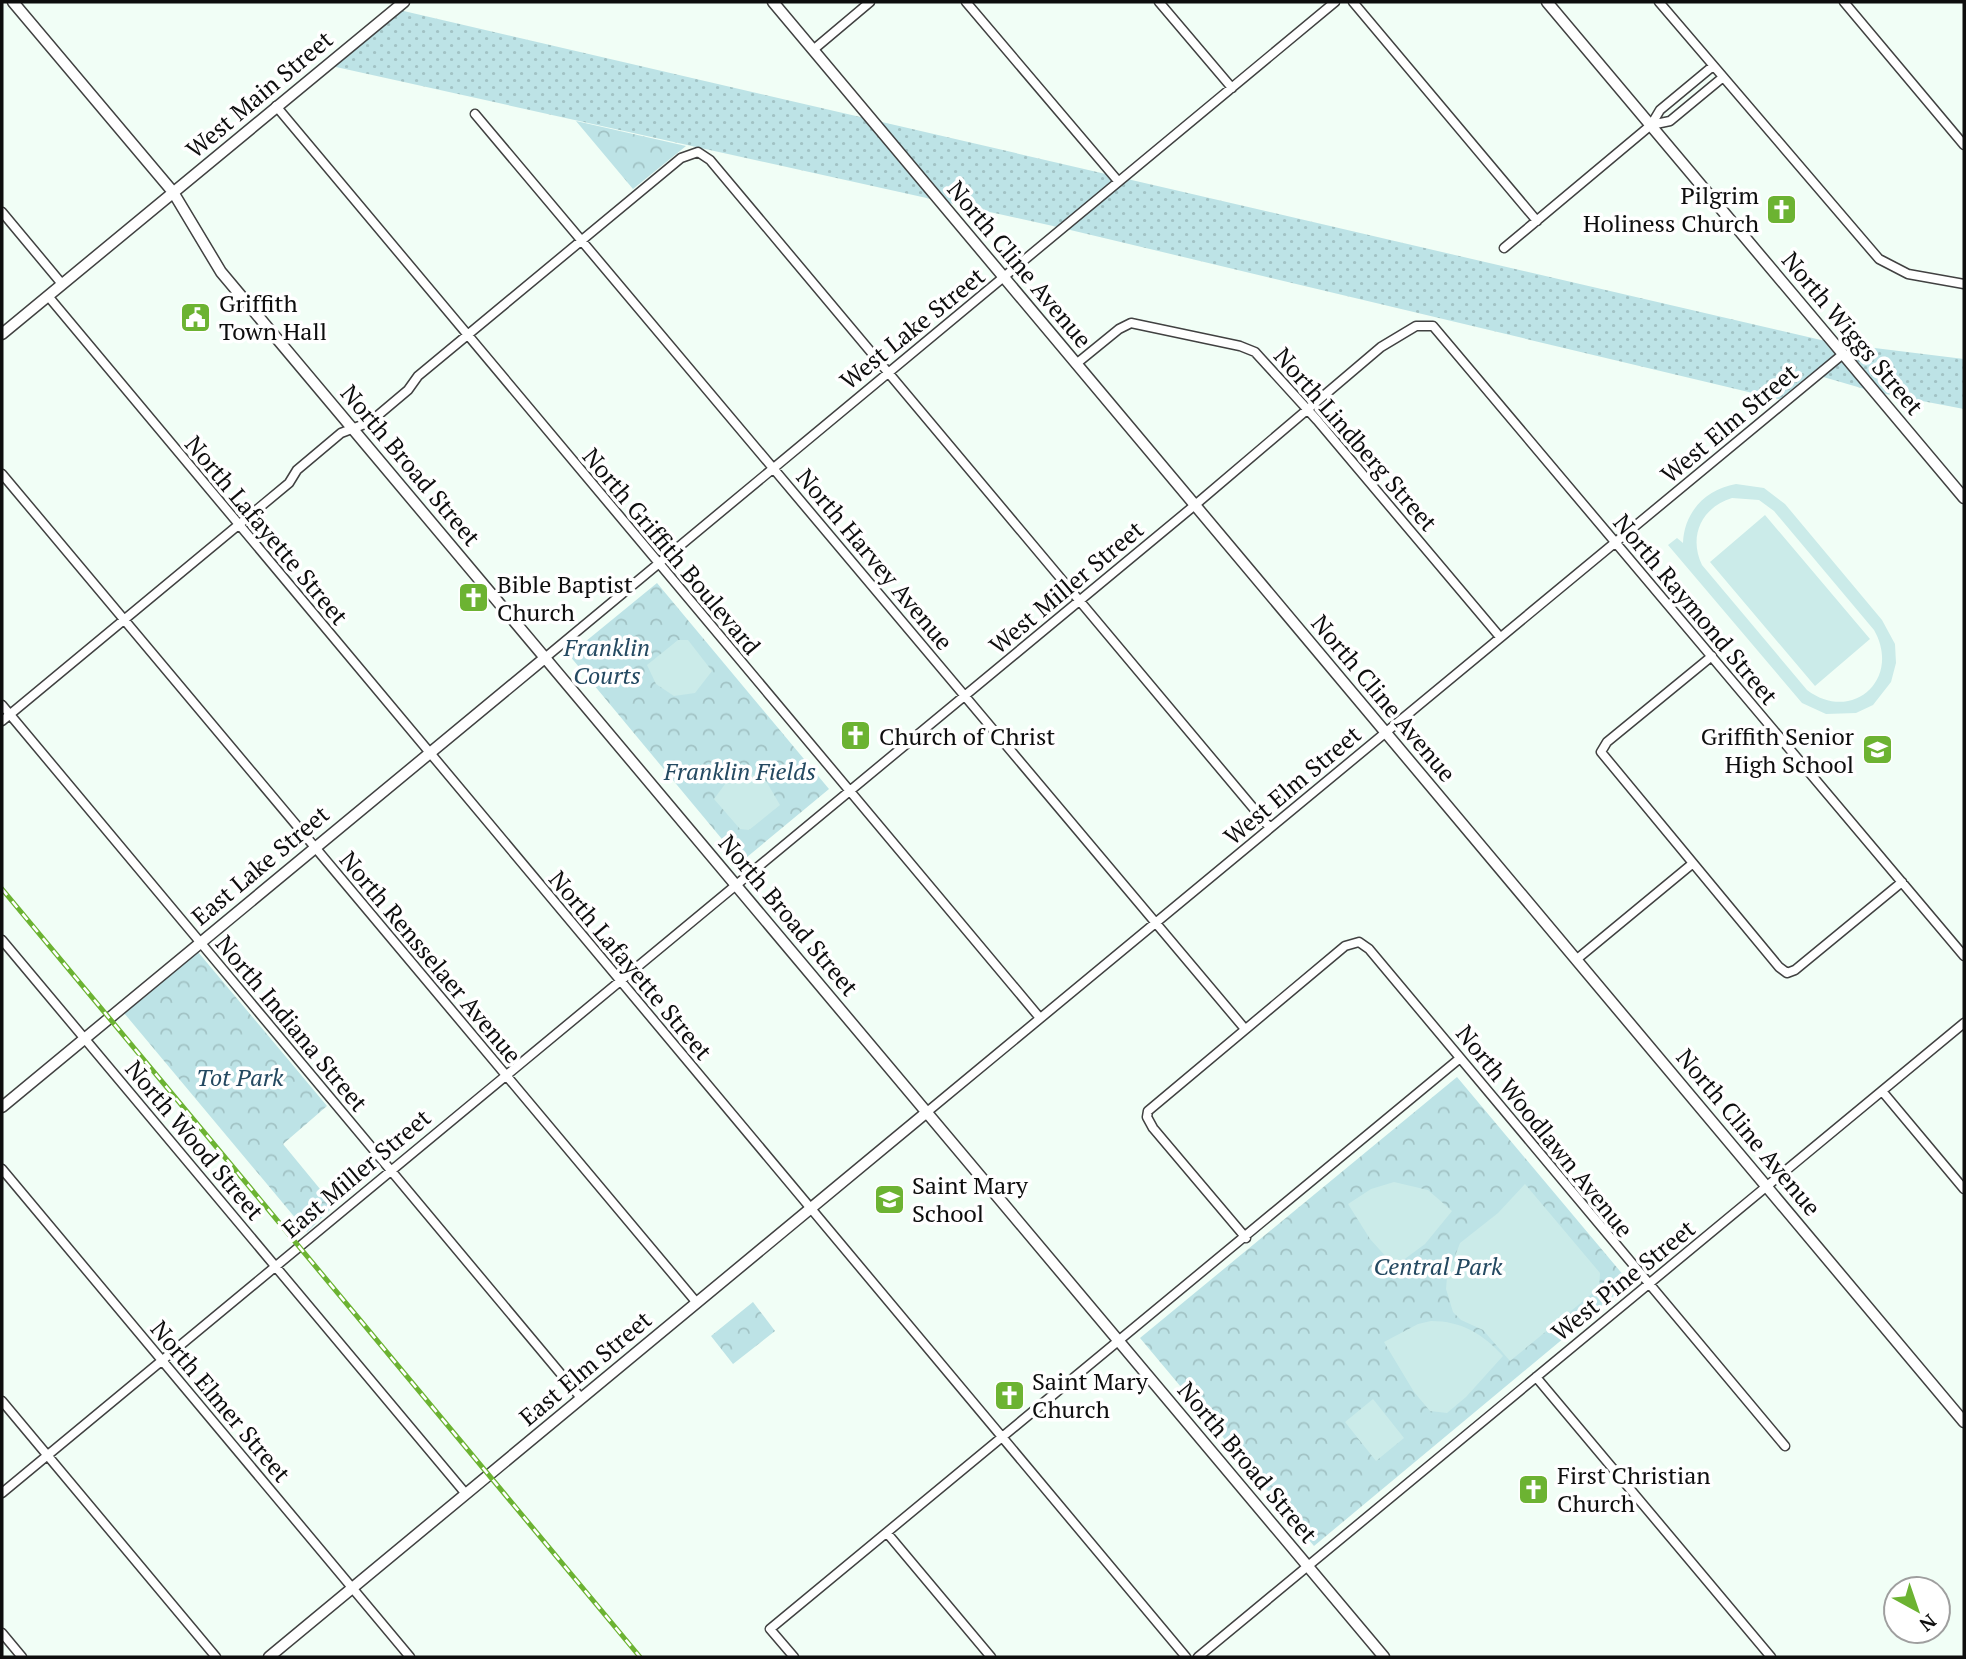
<svg xmlns="http://www.w3.org/2000/svg" width="1966" height="1659" viewBox="0 0 1966 1659" font-family="'PT Serif',serif">
  <style>
    .grass { fill: url(#grass-dots) }
    .park { fill: url(#park-crowns) }
    .pitch { fill: #cbebe9; fill-rule: evenodd }
    .lines { fill: none; stroke-linecap: round; stroke-linejoin: round }
    .minor-casing { stroke: #414141; stroke-width: 11 }
    .tertiary-casing { stroke: #414141; stroke-width: 13 }
    .minor { stroke: #fff; stroke-width: 8 }
    .tertiary { stroke: #fff; stroke-width: 10 }
    .rail-casing { stroke: #6cb332; stroke-width: 5 }
    .rail { stroke: #fff; stroke-width: 2.5; stroke-dasharray: 8; stroke-linecap: butt }
    .labels { text-anchor: middle; dominant-baseline: central; stroke-width: 7; stroke-linejoin: round; paint-order: stroke }
    .street-label { font-size: 24px; fill: #0e0e0e; stroke: #fff }
    .poi-label { font-size: 24px; fill: #0e0e0e; stroke: #fff; text-anchor: start }
    .park-label { font-size: 24px; font-style: italic; fill: #244961; stroke: #fff }
  </style>
  <defs>
    <pattern id="grass-dots" width="8" height="8" patternUnits="userSpaceOnUse" patternTransform="scale(1.75)"><rect width="8" height="8" fill="#bde3e6"/><path d="M2 2h.1M6 6h.1" fill="none" stroke="#a1c2c4" stroke-width="1.8" stroke-linecap="round"/></pattern>
    <pattern id="park-crowns" width="20" height="18" patternUnits="userSpaceOnUse" patternTransform="scale(1.75)"><rect width="20" height="18" fill="#bde3e6"/><path d="M2 6a3 3 0 1 1 6 0M12 15a3 3 0 1 1 6 0" fill="none" stroke="#a1c2c4"/></pattern>
  </defs>
  <rect width="100%" height="100%" fill="#f1fef6"/>
  <path class="grass" d="M395 9 1834 343 1964 359V409L1875 392 1813 374 1786 401 1062 228 327 65Z"/>
  <path class="park" d="M576 121 686 146 633 189Z
    M657 583 829 789 741 862 569 655Z
    M198 952 327 1106 283 1144 334 1206 307 1232 124 1013Z
    M1457 1077 1630 1283 1314 1546 1140 1338Z
    M753 1302 775 1331 733 1364 711 1336Z"/>
  <path class="pitch" d="M1736 484 1764 488 1785 504 1882 620 1895 644 1896 663 1891 682 1873 705 1856 713 1826 714 1802 703 1668 545 1677 538 1683 543C1684 512 1706 489 1736 484ZM1732 498 1759 500 1774 511 1874 630C1902 679 1852 724 1807 690L1702 565C1688 536 1702 507 1732 498Z
    M1765 515 1870 639 1815 686 1710 562Z
    M678 640H688L712 671 695 693 674 696 656 684 647 665Z
    M746 772 766 781 780 805 749 830 740 829 714 799 731 776Z
    M1394 1182 1428 1190 1452 1211 1425 1244 1402 1261 1389 1260 1370 1239 1348 1204 1371 1189Z
    M1525 1184 1600 1273 1599 1288 1510 1361 1483 1330 1461 1320 1453 1312 1446 1289 1447 1277 1460 1243 1498 1213Z
    M1431 1321C1462 1321 1483 1334 1503 1356L1466 1397 1447 1413 1430 1411 1414 1392 1384 1342 1418 1324Z
    M1373 1399 1404 1438 1376 1461 1345 1422Z"/>
  <g class="lines">
    <defs>
      <path id="minor" d="M966 2 1118 181
        M1159 2 1232 88
        M1353 2 1537 221
        M1659 2 1879 259 1908 274 1964 284
        M1844 2 1964 145
        M813 50 870 2
        M276 106 1040 1018
        M475 114 1245 1029
        M1651 125 1670 121 1722 78
        M2 212 62 284
        M1504 248 1651 125 1660 110 1713 66
        M48 296 1186 1657
        M1076 364 1119 329 1131 323 1240 346 1255 352 1317 420 1500 637
        M2 474 697 1303
        M1712 656 1607 742 1601 752 1779 967 1787 973 1795 970 1902 882
        M546 657 1335 2
        M2 705 581 1398
        M2 721 289 483 297 470 341 433 370 422 408 390 418 376 681 158 698 152 710 160 1270 828
        M2 940 466 1494
        M1577 959 1692 864
        M1882 1091 1964 1189
        M927 1112 1843 354
        M2 1169 410 1657
        M1246 1238 1153 1128 1147 1117 1148 1111 1345 946 1359 942 1369 949 1785 1446
        M1536 1377 1771 1657
        M2 1401 216 1657
        M2 1493 1195 505 1381 347 1416 326H1433L1964 956
        M887 1533 991 1657
        M2 1633 22 1657
        M794 1657 770 1629 1459 1059
        M1198 1657 1964 1023"/>
      <path id="tertiary" d="M13 2 173 192 221 272 1384 1657
        M773 2 1964 1422
        M1547 2 1964 498
        M2 334 404 2
        M2 1107 546 657
        M269 1657 927 1112"/>
    </defs>
    <use href="#minor" class="minor-casing"/>
    <use href="#tertiary" class="tertiary-casing"/>
    <use href="#minor" class="minor"/>
    <use href="#tertiary" class="tertiary"/>
    <defs>
      <path id="rail" d="M2 889 640 1657"/>
    </defs>
    <use href="#rail" class="rail-casing"/>
    <use href="#rail" class="rail"/>
  </g>
  <defs>
    <symbol id="church-square" viewBox="-11 -11 22 22"><rect x="-9" y="-9" width="18" height="18" rx="4" fill="#6cb332" stroke="#fff"/><path d="M-1.2-6h2.4v3.5h3.3v2.4h-3.3V6h-2.4V-.1h-3.3v-2.4h3.3Z" fill="#fff"/></symbol>
    <symbol id="civic-square" viewBox="-11 -11 22 22"><rect x="-9" y="-9" width="18" height="18" rx="4" fill="#6cb332" stroke="#fff"/><path d="M-.6-6.5H3V-4.5H.6V-3L4-1V1h2V6H-6V1h2V-1L-.6-3ZM-1.2 2.5V6h2.4V2.5Z" fill="#fff"/></symbol>
    <symbol id="school-square" viewBox="-11 -11 22 22"><rect x="-9" y="-9" width="18" height="18" rx="4" fill="#6cb332" stroke="#fff"/><path d="M0-5L7-2L0 1L-7-2ZM-4 1L0 2.5L4 1V4Q0 6-4 4Z" fill="#fff"/></symbol>
  </defs>
  <g fill-rule="evenodd">
    <use href="#church-square" x="1764" y="192" width="35" height="35"/>
    <use href="#civic-square" x="178" y="300" width="35" height="35"/>
    <use href="#church-square" x="456" y="580" width="35" height="35"/>
    <use href="#church-square" x="838" y="718" width="35" height="35"/>
    <use href="#school-square" x="1860" y="732" width="35" height="35"/>
    <use href="#school-square" x="872" y="1182" width="35" height="35"/>
    <use href="#church-square" x="992" y="1378" width="35" height="35"/>
    <use href="#church-square" x="1516" y="1472" width="35" height="35"/>
  </g>
  <g class="labels">
    <g class="street-label">
      <text transform="translate(259 94) rotate(-40)">West Main Street</text>
      <text transform="translate(1020 264) rotate(50)">North Cline Avenue</text>
      <text transform="translate(912 328) rotate(-39)">West Lake Street</text>
      <text transform="translate(1853 333) rotate(50)">North Wiggs Street</text>
      <text transform="translate(1729 423) rotate(-40)">West Elm Street</text>
      <text transform="translate(1356 439) rotate(49)">North Lindberg Street</text>
      <text transform="translate(411 465) rotate(50)">North Broad Street</text>
      <text transform="translate(267 530) rotate(50)">North Lafayette Street</text>
      <text transform="translate(672 551) rotate(50)">North Griffith Boulevard</text>
      <text transform="translate(875 559) rotate(50)">North Harvey Avenue</text>
      <text transform="translate(1066 587) rotate(-40)">West Miller Street</text>
      <text transform="translate(1696 609) rotate(50)">North Raymond Street</text>
      <text transform="translate(1384 698) rotate(50)">North Cline Avenue</text>
      <text transform="translate(1292 785) rotate(-40)">West Elm Street</text>
      <text transform="translate(260 865) rotate(-40)">East Lake Street</text>
      <text transform="translate(789 915) rotate(50)">North Broad Street</text>
      <text transform="translate(431 957) rotate(50)">North Rensselaer Avenue</text>
      <text transform="translate(631 965) rotate(50)">North Lafayette Street</text>
      <text transform="translate(292 1023) rotate(50)">North Indiana Street</text>
      <text transform="translate(1545 1131) rotate(51)">North Woodlawn Avenue</text>
      <text transform="translate(1749 1132) rotate(50)">North Cline Avenue</text>
      <text transform="translate(195 1140) rotate(50)">North Wood Street</text>
      <text transform="translate(356 1173) rotate(-40)">East Miller Street</text>
      <text transform="translate(1623 1280) rotate(-39)">West Pine Street</text>
      <text transform="translate(585 1368) rotate(-40)">East Elm Street</text>
      <text transform="translate(221 1401) rotate(50)">North Elmer Street</text>
      <text transform="translate(1248 1462) rotate(50)">North Broad Street</text>
    </g>
    <g class="poi-label">
      <text x="1759" y="195" text-anchor="end">Pilgrim<tspan x="1759" dy="28">Holiness Church</tspan></text>
      <text x="219" y="303">Griffith<tspan x="219" dy="28">Town Hall</tspan></text>
      <text x="497" y="584">Bible Baptist<tspan x="497" dy="28">Church</tspan></text>
      <text x="879" y="736">Church of Christ</text>
      <text x="1854" y="736" text-anchor="end">Griffith Senior<tspan x="1854" dy="28">High School</tspan></text>
      <text x="912" y="1185">Saint Mary<tspan x="912" dy="28">School</tspan></text>
      <text x="1032" y="1381">Saint Mary<tspan x="1032" dy="28">Church</tspan></text>
      <text x="1557" y="1475">First Christian<tspan x="1557" dy="28">Church</tspan></text>
    </g>
    <g class="park-label">
      <text x="607" y="647">Franklin<tspan x="607" dy="28">Courts</tspan></text>
      <text x="740" y="771">Franklin Fields</text>
      <text x="240" y="1077">Tot Park</text>
      <text x="1438" y="1266">Central Park</text>
    </g>
  </g>
  <rect width="1966" height="1659" fill="none" stroke="#0e0e0e" stroke-width="7"/>
  <g transform="translate(1917 1610) rotate(140)"><circle r="33" fill="#ffffff" stroke="#9f9f9f" stroke-width="2"/>
  <path d="M0-5L12 26L0 18L-12 26Z" fill="#6cb332"/>
  <text y="-10" font-size="19" font-weight="bold" text-anchor="middle" fill="#0e0e0e">N</text>
  </g>
</svg>
